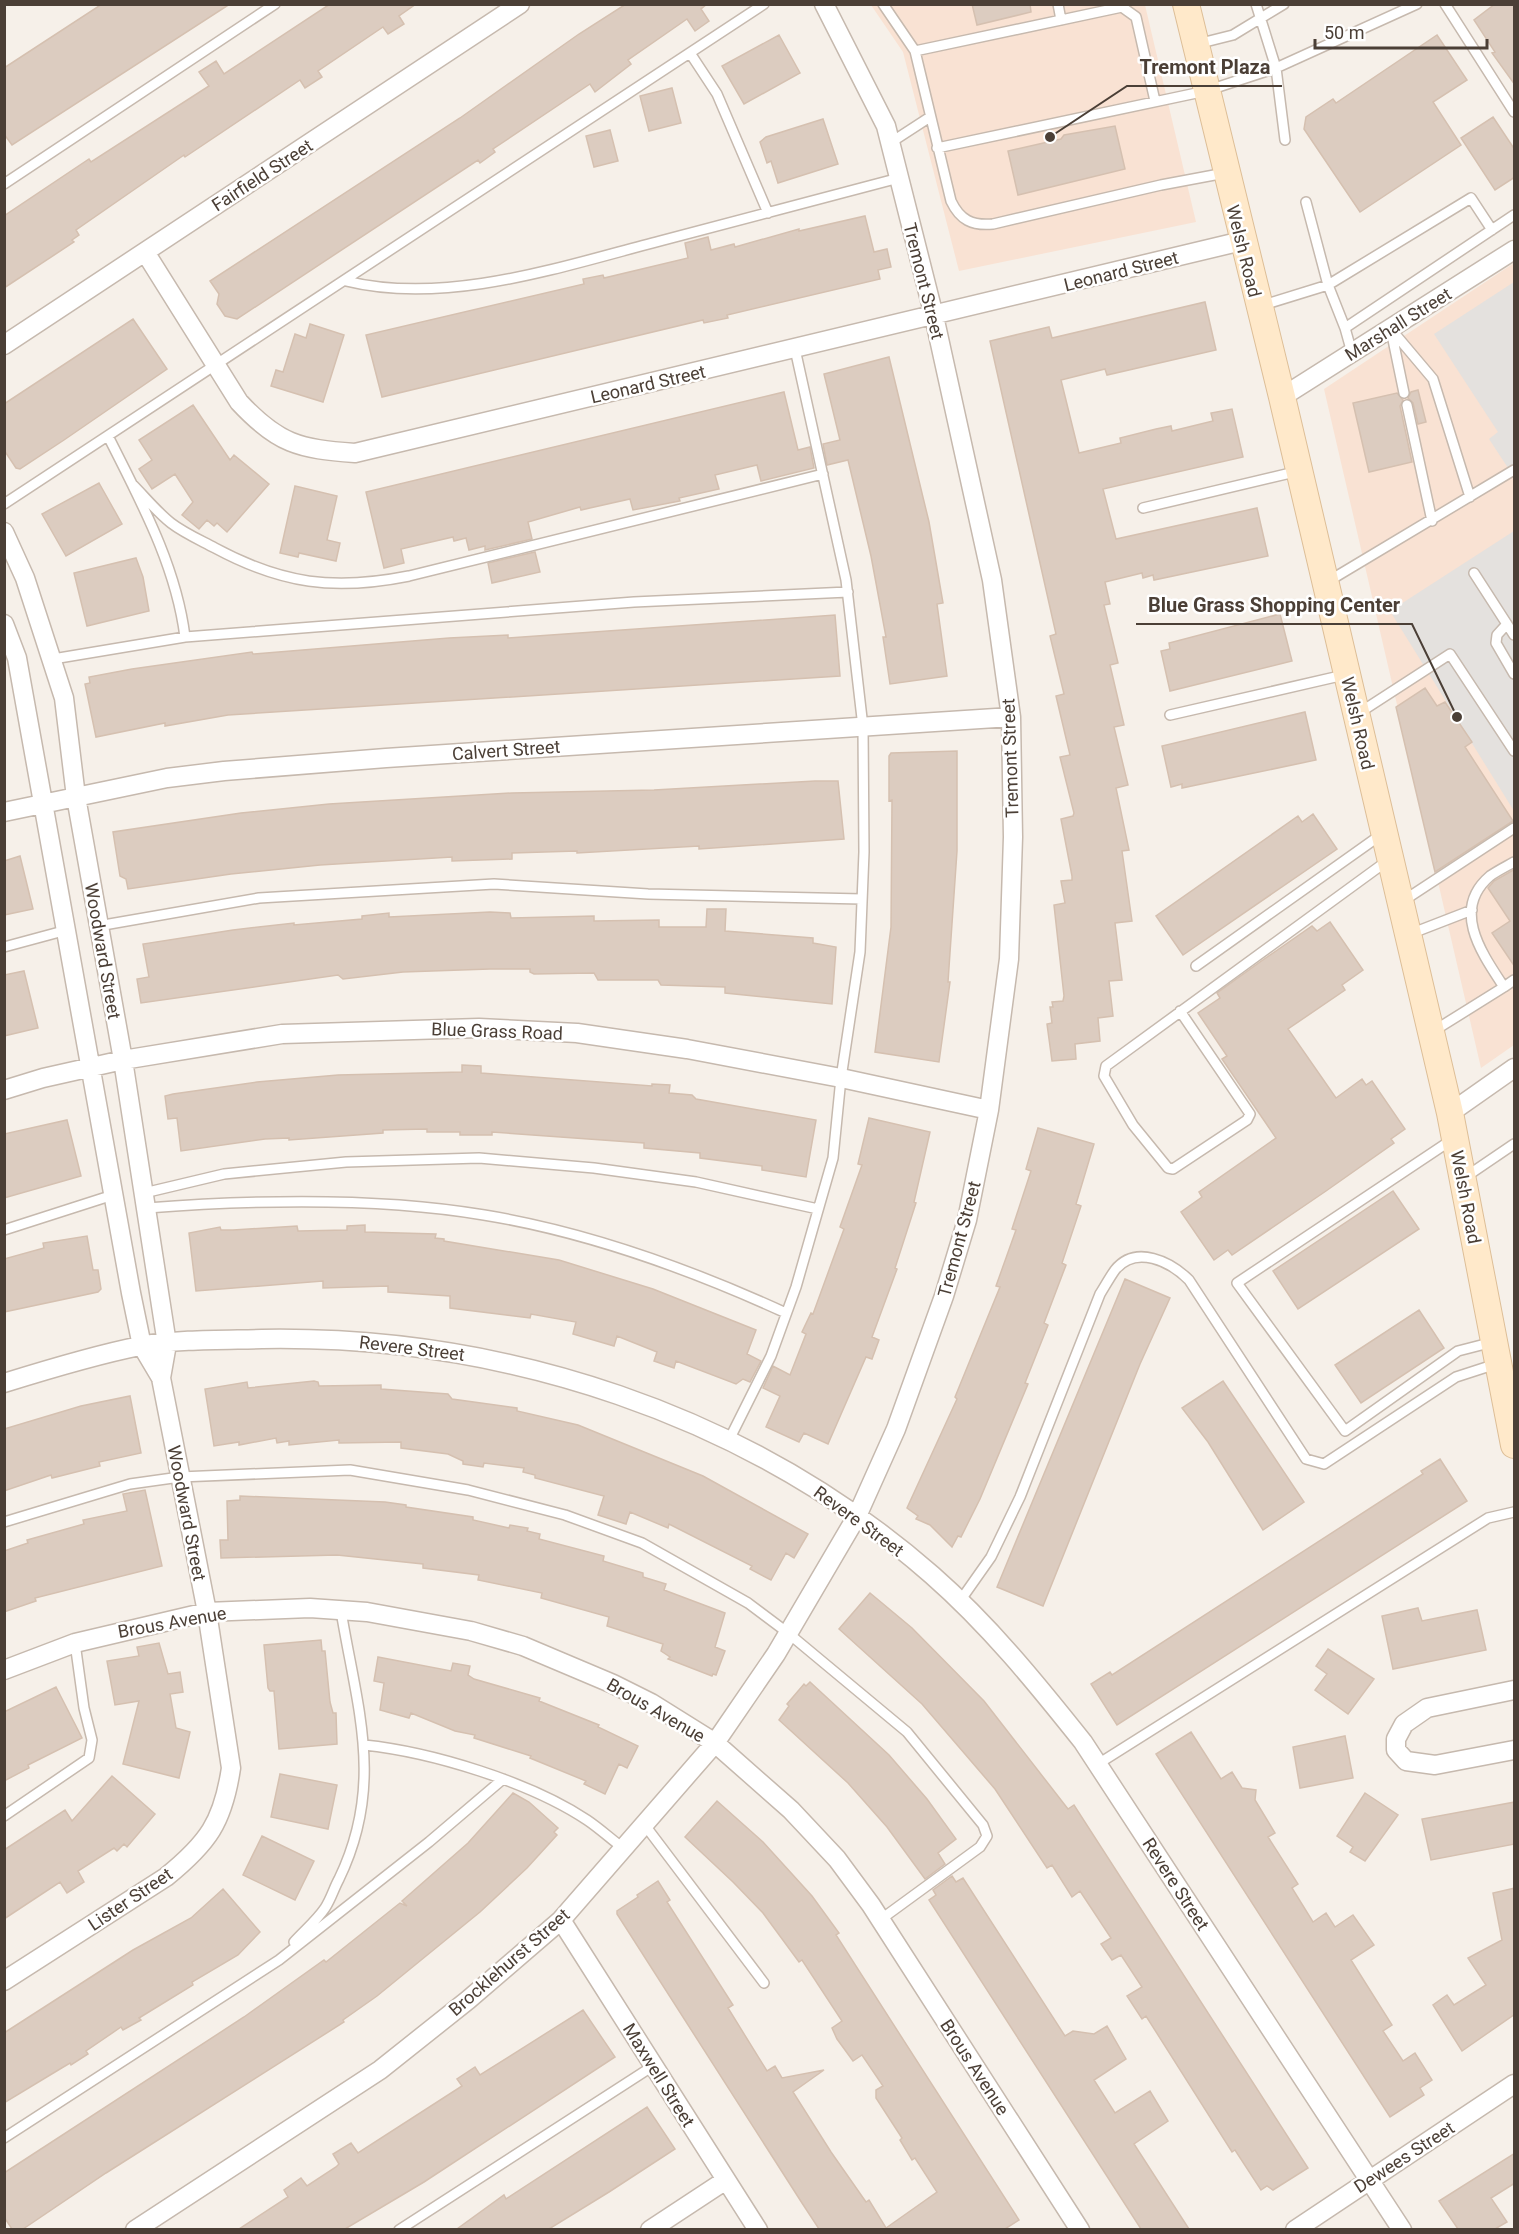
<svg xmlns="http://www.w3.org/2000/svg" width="1519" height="2234" viewBox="0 0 1519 2234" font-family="Roboto,sans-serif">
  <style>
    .commercial { fill: #f9e2d3 }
    .parking { fill: #e4e1de }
    .building { fill: #dcccc0; stroke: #d5c0b0; stroke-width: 1.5 }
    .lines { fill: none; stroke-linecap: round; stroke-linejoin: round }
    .lane-casing { stroke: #c6b9ae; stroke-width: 12 }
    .street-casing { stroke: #c6b9ae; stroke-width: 21 }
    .secondary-casing { stroke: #ddbe97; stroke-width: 28 }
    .lane { stroke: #fff; stroke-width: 9 }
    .street { stroke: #fff; stroke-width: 18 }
    .secondary { stroke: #ffe9ca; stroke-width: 26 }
    .labels { text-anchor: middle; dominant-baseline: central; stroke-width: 5; stroke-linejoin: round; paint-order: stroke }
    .street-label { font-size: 18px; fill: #4b3f36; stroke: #fff }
    .leader { fill: none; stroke: #4b3f36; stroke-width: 2 }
    .callout-dot { fill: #4b3f36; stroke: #fff; stroke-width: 2 }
    .callout-label { font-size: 20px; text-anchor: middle; font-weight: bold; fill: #4b3f36; stroke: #fff; stroke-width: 5; stroke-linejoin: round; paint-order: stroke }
  </style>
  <rect width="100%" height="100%" fill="#f6f0e9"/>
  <path class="commercial" d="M871 5H1145L1196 222 959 271 903 52Z
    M1514 263V1045L1481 1068 1324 389Z"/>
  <path class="parking" d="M1514 282V477L1489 439 1498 432 1434 334Z
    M1514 531V811L1390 611Z"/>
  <path class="building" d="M102 4H230L12 145 4 134V68Z
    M330 4H416L399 16 404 24 388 34 383 27 318 71 322 77 305 88 300 80 185 157 184 155 76 230 79 235 72 240 74 242 4 288V216L89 159 91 162 209 86 199 72 216 61 224 74Z
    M626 4H707L701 9 709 21 695 31 687 19 628 60 631 64 595 92 590 84 493 149 495 152 480 163 478 160 237 319 225 316 217 304 219 294 210 281 460 118 579 34Z
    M972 4H1030L1031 12 977 25Z
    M1495 4H1515V85L1492 53 1495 52 1474 20Z
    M779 35 800 73 744 104 722 66Z
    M1437 35 1467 80 1433 102 1461 145 1360 212 1304 129 1306 117 1333 99 1336 103Z
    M672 88 681 123 649 131 640 96Z
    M1493 117 1515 150V177L1495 190 1461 138Z
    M823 119 838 164 778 183 771 161 767 163 760 142 766 137Z
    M1115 126 1125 169 1018 195 1008 151 1061 139 1064 135Z
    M610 130 618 161 594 167 586 136Z
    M865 216 874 252 887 249 891 267 878 270 880 279 727 315 728 318 704 323 703 320 382 397 366 335 584 284 583 279 603 275 604 278 688 258 685 243 708 237 711 250 734 244 735 247 799 229V231Z
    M1205 302 1216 350 1107 375 1105 369 1061 380 1079 453 1121 443 1120 438 1156 429 1171 426 1172 431 1213 421 1211 413 1232 409 1243 457 1103 489 1116 539 1257 508 1268 556 1154 580 1153 575 1143 578 1142 573 1105 582 1110 604 1104 605 1118 663 1110 665 1124 725 1114 727 1128 785 1116 788 1129 850 1122 851 1132 921 1115 923 1122 980 1109 981 1113 1016 1098 1018 1100 1041 1075 1044 1076 1059 1052 1061 1047 1024 1052 1023 1050 1007H1053L1052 1002 1063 1001 1064 996 1054 905 1065 903 1061 881 1072 880V876L1061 819 1073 816 1074 813 1060 757 1070 755 1056 696 1064 694 1050 636 1056 634 990 341 1049 327 1052 338Z
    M133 319 167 369 64 440 20 469 16 468 4 450V404Z
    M310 324 344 335 323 402 271 386 276 370 283 372 295 334 306 338Z
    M889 357 929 522 943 603 937 604 947 676 890 684 883 637H886L871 556 848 460 827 465 823 444 840 440 824 374Z
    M1418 390 1426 422 1418 424 1413 403 1408 398 1411 392Z
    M784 392 798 450 810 447 814 468 761 481 757 465 715 475 719 489 679 498 680 501 633 510 630 499 581 510 580 507 528 522 532 539 485 550V546L469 550 466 538 454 541 453 537 401 549 404 563 384 568 366 492Z
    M1397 393 1403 400 1400 406 1412 462 1369 472 1353 403Z
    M193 405 230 460 234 455 269 484 227 532 217 523 214 526 207 520 199 529 182 515 193 502 175 474 152 489 139 469 152 460 139 440Z
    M99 483 122 524 66 556 42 514Z
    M295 486 337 496 327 540 340 543 336 561 299 553 298 557 280 553Z
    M535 552 540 572 492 583 488 563Z
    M136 558 143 577 149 611 87 626 74 573Z
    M1280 614 1292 661 1170 691 1161 651 1170 649 1169 643Z
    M835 615 840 676 228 715 165 726V723L96 737 85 684 90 683 89 677 132 669 252 652 253 654 449 638 508 635V638Z
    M1425 688 1437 706 1445 702 1472 742 1465 747 1513 821 1435 872 1396 707Z
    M1305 712 1316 760 1182 788V784L1171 787 1162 746Z
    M957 751V851L948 982H950L939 1062 875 1052 891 927 892 800 889 801V756L891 753Z
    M815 781H838L844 839 699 849V846L577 853V851L512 853V859L452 861V857L320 865 231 874 128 889 126 879 120 876 113 832 241 813 329 804 512 793 654 790Z
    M1313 814 1337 849 1183 955 1156 916 1298 816 1302 822Z
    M20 856 33 909 4 915V861Z
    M1515 869V967L1492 933 1510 921 1488 888 1494 881Z
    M707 909H726L725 931 813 938V943L836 947 832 1004 725 993V987L661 985 658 980H598L594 973 534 974 530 972V969H490L403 972 343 979 338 975 141 1003 137 979 149 977 143 944 233 930 294 923V925L362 919V916L389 913V917L490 912 510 913 511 918 594 916V921L659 920V927H706Z
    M1330 922 1363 970 1342 985 1345 990 1288 1029 1336 1098 1362 1079 1366 1085 1372 1081 1405 1129 1391 1139 1394 1143 1326 1191 1232 1255 1228 1250 1214 1260 1181 1212 1202 1197 1199 1192 1276 1138 1222 1059 1227 1056 1198 1013 1220 998 1217 993 1260 962 1312 926 1317 931Z
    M24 971 38 1028 4 1036V975Z
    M462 1065 481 1066V1073L652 1086V1084L670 1085 669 1093 692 1095 696 1099 816 1120 806 1177 762 1170V1166L700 1158V1153L644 1148V1143L492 1132V1135H460V1132H427V1129L383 1130V1133L289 1140V1138L265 1139 181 1151 177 1118 168 1119 165 1096 173 1094 257 1082 338 1075 462 1072Z
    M869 1118 930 1132 914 1202 916 1203 895 1268 897 1269 872 1337 879 1340 872 1359 866 1357 828 1444 804 1433 799 1442 766 1427 780 1396 763 1388 773 1366 790 1375 806 1334 802 1332 811 1313 813 1314 844 1229 840 1227 862 1165 858 1164Z
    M67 1120 81 1176 4 1198V1134Z
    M1038 1128 1094 1144 1076 1204 1081 1206 1062 1263 1066 1265 1044 1323 1048 1325 1025 1383 1028 1384 980 1499 961 1537 958 1536 952 1547 930 1525 916 1519 918 1516 907 1508 957 1399 955 1397 1000 1287 996 1286 1016 1230 1012 1229 1031 1171 1026 1169Z
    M1393 1191 1419 1229 1298 1309 1273 1271Z
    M365 1225V1232L436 1234 435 1238 444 1239V1241L559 1260 653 1289 756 1330 747 1354 761 1361 750 1382 743 1379 736 1384 676 1361 674 1368 654 1361 657 1352 617 1336 614 1346 573 1334 576 1322 531 1314 530 1318 450 1308V1296L388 1292V1286L323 1288V1281L196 1291 189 1233 220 1227 221 1230H233L297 1226 298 1231 347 1230V1226Z
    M87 1236 93 1270H98L101 1289 98 1292 4 1312V1259L44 1248 43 1243Z
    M1125 1279 1170 1298 1140 1364 1043 1606 997 1587Z
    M1419 1310 1444 1348 1361 1403 1335 1365Z
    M314 1381 318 1382 319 1386 381 1385V1389L448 1394 452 1399 517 1408V1411L578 1425 703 1476 808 1534 794 1558 786 1553 771 1580 750 1569 752 1566 669 1524 668 1528 630 1512 626 1524 598 1515 604 1496 535 1478V1475L523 1472 524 1468 484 1463 483 1467 463 1464V1461L448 1454 401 1448V1442L339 1443V1440L289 1445V1441L277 1443 276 1438 239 1445V1442L214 1446 205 1389 247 1382 248 1388Z
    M1223 1381 1304 1502 1263 1530 1208 1442 1182 1408Z
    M130 1396 141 1453 99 1462 100 1466 52 1478 51 1475 4 1491V1429L81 1406Z
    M1440 1459 1467 1501 1117 1725 1091 1684 1110 1672 1112 1675 1423 1474 1421 1471Z
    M145 1490 162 1566 35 1598 36 1601 4 1612V1551L28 1543 27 1540 84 1524 83 1520 127 1511 123 1494Z
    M240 1496 385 1502 406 1505V1507L473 1517V1520L509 1528 510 1525 528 1528 527 1531 540 1534 539 1539 604 1556 603 1561 643 1573V1577L666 1584 664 1590 725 1613 715 1647 725 1651 716 1675 713 1674 712 1676 668 1659 670 1657 661 1651 663 1644 607 1626 609 1617 541 1598 542 1593 478 1580 479 1575 423 1568V1564L337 1555 221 1558 220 1540H228L227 1501 240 1500Z
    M870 1593 912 1628 984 1701 1068 1809 1074 1805 1308 2168 1273 2190 1267 2186 1261 2190 1235 2150 1232 2152 1146 2016 1142 2019 1127 1996 1142 1987 1121 1955 1112 1960 1101 1944 1111 1938 1080 1891 1072 1897 1052 1865 1047 1868 995 1789 922 1704 839 1629Z
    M1418 1608 1422 1621 1477 1610 1486 1650 1393 1669 1382 1616Z
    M321 1640 322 1651H325L330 1702 333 1713H336L337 1744 279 1749 274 1691H270L268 1688 264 1645Z
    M159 1643 168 1674 180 1672 183 1692 170 1694 176 1728 190 1732 179 1778 123 1764 139 1701 115 1705 107 1661 139 1656 137 1647Z
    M1328 1649 1374 1679 1348 1714 1315 1690 1327 1674 1316 1666Z
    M378 1657 451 1671 453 1663 470 1666 468 1675 474 1679 540 1698 539 1701 599 1725 598 1727 638 1746 627 1768 619 1764 605 1794 584 1784 586 1781 530 1758 531 1756 474 1738 475 1735 455 1731 411 1713 409 1718 380 1710 384 1683 374 1681Z
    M810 1682 889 1755 927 1799 956 1839 938 1853 945 1864 925 1879 887 1827 848 1783 779 1720 789 1706 787 1704 804 1684 806 1686Z
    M56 1687 82 1738 28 1765 29 1768 4 1781V1712Z
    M1191 1732 1221 1779 1232 1772 1242 1788 1256 1790 1255 1800 1275 1833 1268 1837 1298 1884 1292 1888 1313 1922 1326 1913 1335 1927 1353 1915 1374 1945 1351 1960 1392 2025 1383 2031 1403 2061 1415 2053 1432 2080 1420 2088 1424 2095 1390 2117 1156 1754Z
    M1345 1736 1353 1778 1300 1788 1293 1747Z
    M280 1774 337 1785 328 1829 271 1817Z
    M112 1776 155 1814 127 1847 124 1844 117 1851 114 1848 78 1871 84 1882 67 1893 60 1882 4 1919V1850L65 1810 72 1821Z
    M513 1793 529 1802 558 1828 554 1832 557 1835 527 1868 480 1912 377 1996 343 2020 344 2022 106 2173 23 2229H12L4 2217V2173L244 2017 324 1960 326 1962 400 1903 407 1906 402 1901 468 1843Z
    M1365 1793 1398 1815 1365 1861 1350 1852 1353 1847 1337 1836Z
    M717 1801 763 1842 812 1896 839 1933 836 1935 1019 2220 1005 2229H819L802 2203 617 1914V1911L638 1897 637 1895 658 1881 670 1900 667 1902 733 2005 728 2008 767 2071 775 2066 782 2078 824 2070 793 2092 831 2152 866 2202 869 2200 886 2228 937 2192 915 2158 912 2160 900 2140 902 2138 876 2098V2090L883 2086 862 2055 853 2061 837 2039 832 2028 842 2021 802 1960 799 1962 763 1913 733 1882 685 1837Z
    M1515 1802V1844L1431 1860 1422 1819Z
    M262 1836 314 1861 295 1900 243 1875Z
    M952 1876 956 1882 963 1878 1065 2036 1073 2031 1094 2034 1107 2026 1126 2059 1094 2080 1115 2113 1150 2091 1168 2121 1134 2144 1189 2229H1141L929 1900 936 1895 933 1890Z
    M1515 1888V2014L1462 2051 1433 2005 1447 1995 1454 2005 1486 1985 1468 1958 1502 1940 1493 1893Z
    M223 1889 260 1932 238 1955 192 1982 193 1985 139 2018 141 2020 123 2030 121 2027 86 2051 88 2054 71 2065 70 2063 60 2069 4 2103V2033L133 1950 191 1918Z
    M583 2010 615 2057 424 2182 345 2229H239L288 2197 284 2190 301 2178 307 2186 336 2167 339 2164 333 2154 351 2143 358 2153 462 2086 457 2079 475 2067 480 2075Z
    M647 2107 675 2149 609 2192 549 2229H457L504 2195 506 2199Z
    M1515 2153V2183L1491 2198 1507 2222 1495 2229H1458L1439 2201Z"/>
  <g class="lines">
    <defs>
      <path id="lane" d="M883 4 915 51 951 201C960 220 972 226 993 224L1161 185 1225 173
        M1058 4 1061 20
        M1256 4 1276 68 1285 140
        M1445 4 1514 112
        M1197 44 1233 35 1284 4
        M915 51 1122 7 1136 17 1155 101
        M690 53 717 94 768 213
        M890 143 930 117
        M937 148 1206 91 1276 68 1417 4
        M4 184 275 4
        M1306 202 1328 285 1471 198 1492 230
        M346 281C447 306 563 266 660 241 740 220 819 199 899 178
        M1260 306 1328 285 1345 328 1514 215
        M1345 328 1352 353
        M1390 328 1433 379 1470 497
        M1391 330 1404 393
        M1407 405 1432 521
        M108 436C140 500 176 565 185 637
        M132 484C145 497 157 512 171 523 184 533 200 540 215 548 282 584 334 591 409 576L823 474
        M4 504 764 4
        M1143 508 1299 471
        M1474 573 1514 635
        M1327 582 1514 470
        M1507 624 1497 635 1496 643 1514 674
        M53 659 185 637 634 602 848 592
        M1359 713 1450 654 1514 751
        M1170 715 1344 675
        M1514 862C1507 866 1497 871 1490 876 1450 910 1483 955 1504 987L1514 980
        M1403 901 1514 828
        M98 926 259 898 494 884 648 894 862 899
        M1410 934 1472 910
        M4 947 67 930
        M1196 966 1382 834
        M1180 1011 1250 1114 1247 1120 1173 1169 1168 1168 1133 1125 1104 1076 1106 1066 1387 861
        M1432 1032 1504 987
        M1453 1139 1237 1283 1345 1431 1458 1351 1493 1342
        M1464 1178 1514 1144
        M144 1193 224 1174 346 1162 479 1158 594 1168 696 1182 818 1209
        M147 1208C253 1200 378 1197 484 1215 588 1232 690 1269 786 1313
        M4 1230 113 1195
        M729 1440 771 1356 796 1287 833 1158 841 1078 860 952 864 852 863 727 846 580 795 349
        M4 1522 130 1484 180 1477 350 1470 468 1490 565 1515 642 1543 748 1603 788 1633 907 1732 983 1825 987 1836 980 1847 880 1920
        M960 1601 991 1557 1020 1497 1100 1294C1105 1286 1110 1277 1115 1270 1136 1244 1171 1262 1189 1280L1306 1459 1324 1464 1456 1377 1496 1364
        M364 1745C432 1752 530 1782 587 1820 599 1828 611 1839 623 1848
        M1098 1764 1488 1518 1514 1512
        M4 1816 89 1758 92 1740 84 1708 75 1643
        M644 1824 764 1983
        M294 1942C304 1931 317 1920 325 1908 331 1899 334 1888 339 1879 385 1784 357 1708 341 1611
        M4 2138 279 1960 429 1842 503 1779
        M399 2230 653 2066"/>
      <path id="street" d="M145 252 239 402C278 444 299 449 355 453L1242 241
        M4 345 520 4
        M1282 397 1514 250
        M4 532 25 578 64 698 76 797 123 1060 167 1344 161 1378
        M4 624 17 658 131 1293 142 1346 161 1378 207 1612 231 1768C223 1822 208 1843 166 1877L4 1981
        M4 812 167 778 224 771 386 758 1011 717
        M4 1090 43 1078 123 1060 282 1034 479 1028 577 1033 687 1049 841 1078 989 1110
        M1450 1113 1514 1068
        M4 1383C49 1369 95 1355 140 1346 179 1339 223 1340 262 1339 504 1335 748 1414 932 1575 989 1625 1036 1683 1083 1742L1402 2230
        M4 1670 75 1643 207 1612 310 1608 367 1612 471 1631 523 1646 613 1684 651 1703 715 1743 791 1810 837 1859 871 1905 1080 2230
        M1514 1690 1427 1708 1404 1724 1396 1739V1750L1406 1761 1435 1765 1514 1750
        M561 1920 758 2230
        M135 2230 380 2070 468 2000 561 1920 715 1743 776 1654 857 1516 896 1429 944 1296 967 1220 989 1110 1009 959 1013 837 1011 717 992 580 934 316 886 126 824 4
        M650 2230 726 2180
        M1295 2230 1514 2084"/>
      <path id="secondary" d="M1186 4 1282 397 1450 1113 1514 1445"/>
    </defs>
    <use href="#lane" class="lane-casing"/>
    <use href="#street" class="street-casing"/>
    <use href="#secondary" class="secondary-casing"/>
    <use href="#lane" class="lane"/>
    <use href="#street" class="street"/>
    <use href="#secondary" class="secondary"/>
  </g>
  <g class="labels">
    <g class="street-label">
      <text transform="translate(262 175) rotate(-33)">Fairfield Street</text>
      <text transform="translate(1244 251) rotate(76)">Welsh Road</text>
      <text transform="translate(1121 271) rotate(-14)">Leonard Street</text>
      <text transform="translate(924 281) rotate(76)">Tremont Street</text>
      <text transform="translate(1398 324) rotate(-32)">Marshall Street</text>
      <text transform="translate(648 384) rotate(-13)">Leonard Street</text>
      <text transform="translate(1358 723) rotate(77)">Welsh Road</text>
      <text transform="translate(506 750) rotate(-4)">Calvert Street</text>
      <text transform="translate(1010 758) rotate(-92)">Tremont Street</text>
      <text transform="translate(103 951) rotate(80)">Woodward Street</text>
      <text transform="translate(497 1031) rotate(2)">Blue Grass Road</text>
      <text transform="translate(1466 1197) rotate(79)">Welsh Road</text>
      <text transform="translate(959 1239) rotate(-75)">Tremont Street</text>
      <text transform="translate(412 1348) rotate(7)">Revere Street</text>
      <text transform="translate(187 1513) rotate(79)">Woodward Street</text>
      <text transform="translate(859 1521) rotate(36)">Revere Street</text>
      <text transform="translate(172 1622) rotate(-10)">Brous Avenue</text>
      <text transform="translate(656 1710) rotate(30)">Brous Avenue</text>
      <text transform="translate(1176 1884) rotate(57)">Revere Street</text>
      <text transform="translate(130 1899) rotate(-34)">Lister Street</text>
      <text transform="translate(509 1962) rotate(-41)">Brocklehurst Street</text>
      <text transform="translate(975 2067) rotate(57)">Brous Avenue</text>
      <text transform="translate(659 2075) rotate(58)">Maxwell Street</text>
      <text transform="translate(1404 2157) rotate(-33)">Dewees Street</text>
    </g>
  </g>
  <path class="leader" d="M1050 137L1127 86H1282M1457 717L1412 624H1136"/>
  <g class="callout-dot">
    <circle cx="1050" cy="137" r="6"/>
    <circle cx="1457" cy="717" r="6"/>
  </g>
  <g class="callout-label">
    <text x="1205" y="74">Tremont Plaza</text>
    <text x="1274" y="612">Blue Grass Shopping Center</text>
  </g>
  <rect width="1519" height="2234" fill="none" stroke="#4b3f36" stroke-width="12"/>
  <path d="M1315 39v9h172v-9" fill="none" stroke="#4b3f36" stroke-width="3"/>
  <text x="1324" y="39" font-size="18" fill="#4b3f36" stroke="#ffffff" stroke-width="4.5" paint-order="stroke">50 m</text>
</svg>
